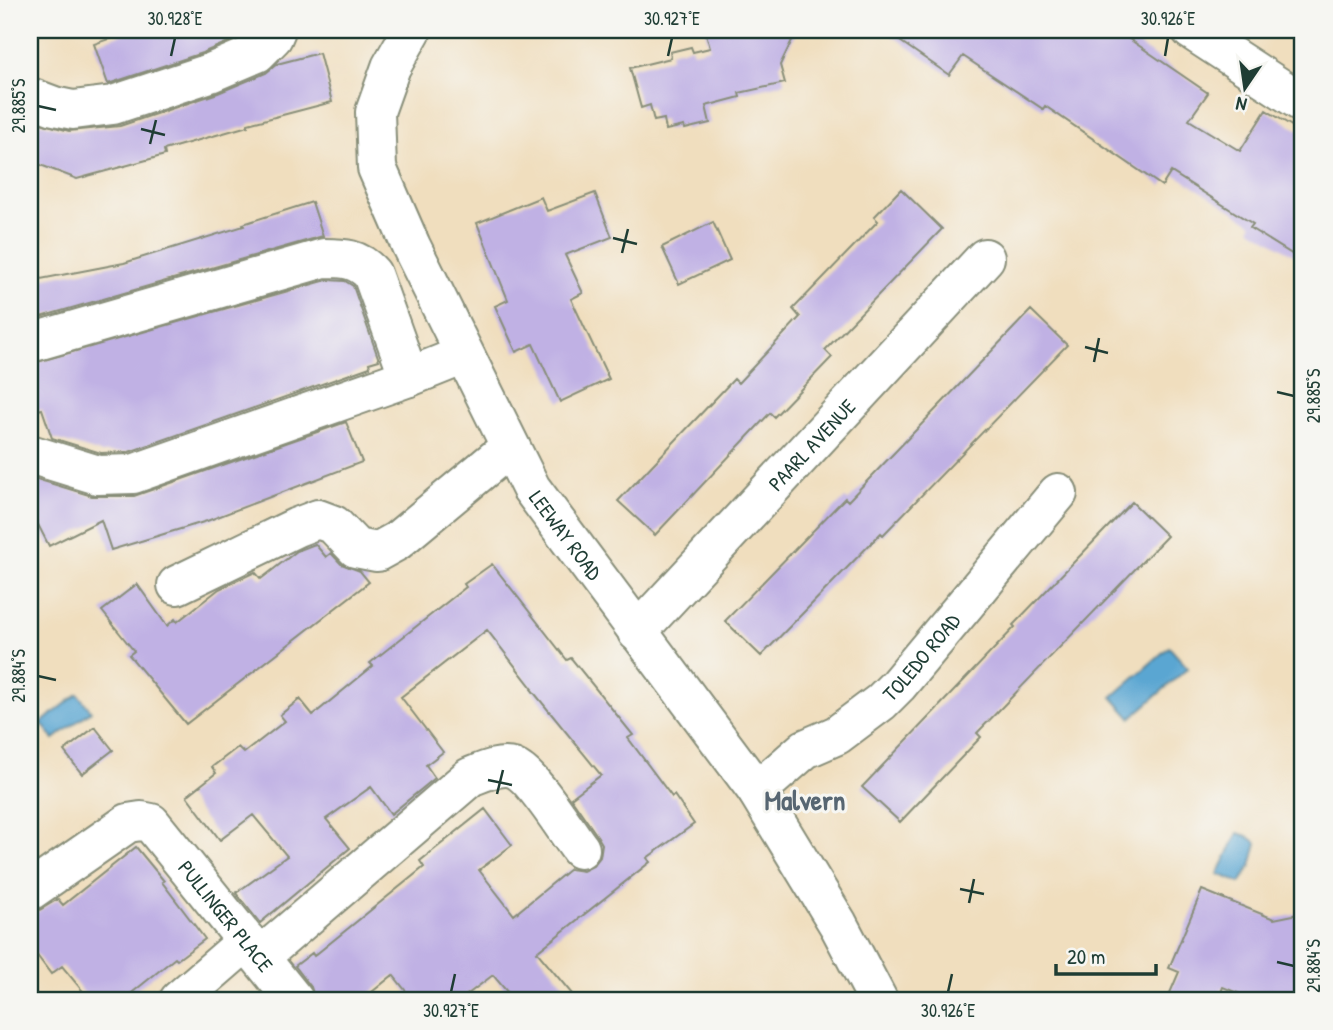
<svg xmlns="http://www.w3.org/2000/svg" width="1333" height="1030" viewBox="0 0 1333 1030" font-family="'Patrick Hand',sans-serif">
  <style>
    .water { fill: #5aa6d2; stroke: #3c7283; stroke-width: 2 }
    .building { fill: #c0b1e4 }
    .lines { fill: none; stroke-linecap: round; stroke-linejoin: round }
    .minor-casing { stroke: #888e79; stroke-width: 42 }
    .minor { stroke: #fff; stroke-width: 38 }
    .ticks { fill: none; stroke: #1f3d34; stroke-width: 2.5 }
    .labels { text-anchor: middle; dominant-baseline: central; stroke-width: 6; stroke-linejoin: round; paint-order: stroke }
    .street-label { font-size: 21px; fill: #1f3d34; stroke: #f6f6f2 }
    .district-label { font-size: 28px; font-weight: bold; fill: #576672; stroke: #f6f6f2 }
    .neatline { fill: none; stroke: #1f3d34; stroke-width: 2.5 }
    .ticks-label { font-size: 18px; text-anchor: middle; fill: #1f3d34 }
  </style>
  <rect width="100%" height="100%" fill="#f6f6f2"/>
  <filter id="ink" filterUnits="userSpaceOnUse"><feTurbulence type="fractalNoise" baseFrequency=".0143" numOctaves="2"/><feDisplacementMap in="SourceGraphic" scale="14" xChannelSelector="R" yChannelSelector="G"/><feConvolveMatrix kernelMatrix="1 2 1 2 8 2 1 2 1" color-interpolation-filters="sRGB"/></filter>
  <filter id="wash" filterUnits="userSpaceOnUse"><feTurbulence type="fractalNoise" baseFrequency=".00686" numOctaves="4" result="noise"/><feDisplacementMap in="SourceGraphic" scale="28" xChannelSelector="R" yChannelSelector="G"/><feGaussianBlur stdDeviation="1.57" result="paint"/><feColorMatrix in="noise" values="0 0 0 0 0 0 0 0 0 0 0 0 0 0 0 0 0 1.4 0 .05"/><feComposite in="paint" operator="in"/></filter>
  <g filter="url(#wash)">
    <rect width="100%" height="100%" fill="#f0debe"/>
    <path class="water" d="M1169 647 1188 668 1131 718 1112 697Z
      M78 694 91 711 54 739 41 723Z
      M1238 833 1247 836 1257 843 1251 866 1240 883 1218 874Z"/>
    <g id="blocks">
      <path class="building" d="M134 30H249L245 35 202 53 108 84 94 44Z
        M705 30H797L780 65 785 83 739 93 740 97 706 106 710 123 685 129 684 126 666 130 664 119 654 121 650 105 641 108 630 68 671 58 670 52 691 47 693 52 710 48Z
        M884 30H1116L1208 93 1189 120 1240 151 1266 110 1303 133V261L1250 228 1253 224 1171 172 1162 186 1045 106 1043 109 963 56 949 75Z
        M319 53 332 102 248 124V126L164 150 165 155 77 179 30 161V120L69 131 120 126 218 93 266 73 277 64Z
        M901 189 942 229 825 350 832 357 774 417 770 413 655 535 618 501 734 379 738 383 800 317 793 309 878 221 874 217Z
        M595 193 612 237 565 255 583 293 571 299 609 379 560 402 533 344 516 352 495 306 508 300 477 223 541 197 547 211Z
        M312 202 323 236 30 320V281L124 263 244 226 243 224Z
        M713 222 730 260 679 284 662 247Z
        M327 280 345 281 353 286 379 360 369 363 370 367 129 452 101 453 52 438 42 409 30 412V364Z
        M1031 310 1067 345 883 535 881 533 761 656 725 621 845 498 848 501Z
        M346 422 362 462 207 521 111 550 101 520 49 546 30 509V477L92 496H134Z
        M1132 502 1167 536 977 733 981 737 900 822 862 787 1015 627 1013 625Z
        M315 544 326 557 331 553 341 564 360 571 369 582 186 724 129 655 134 651 102 611 137 584 167 626 175 619 177 622 219 589 255 572 261 579 297 551Z
        M492 564 567 660 571 658 633 735 628 738 672 797 674 795 694 824 647 858 650 862 537 952 577 1000H514L493 975 460 1000H413L393 975 362 1000H315L311 987 295 966 312 953 314 956 424 867 420 861 485 809 512 845 479 870 514 915 570 869 583 871 593 866 600 857 602 844 598 837 571 798 601 775 531 689 532 688 487 630 401 697 443 752 426 765 435 778 391 814 371 787 326 819 350 848 260 923 236 893 287 856 253 815 220 840 187 796 216 773 212 767 238 747 244 753 285 721 280 715 300 699 313 715 373 666 370 663 466 587 464 584Z
        M95 727 113 750 82 774 64 751Z
        M136 847 164 881 162 882 205 939 177 960 175 958 123 1000H90L62 966 51 974 30 946V916L58 899 63 905Z
        M1202 890 1274 919 1303 913V997L1285 1000H1255L1223 987 1218 1000H1167L1179 972 1169 968Z"/>
    </g>
  </g>
  <g filter="url(#ink)">
    <use href="#blocks" fill-opacity="0" stroke="#888e79" stroke-width="2"/>
    <g class="lines">
      <defs>
        <g id="minor">
          <path id="s1" d="M412 30 391 67 375 112 377 168 411 246 531 488 757 791 838 924 878 1000"/>
          <path d="M1191 30 1303 103"/>
          <path d="M30 97 54 106 73 110 113 105 210 73 257 53 273 37 276 30"/>
          <path d="M30 343 324 258C344 258 358 258 372 274L409 377"/>
          <path d="M30 454 98 475 133 474 409 377 464 355"/>
          <path d="M177 585 297 527 318 519 334 525 356 548 377 552 397 541 510 447"/>
          <path id="s2" d="M637 632 985 258"/>
          <path id="s3" d="M757 791 805 749 837 735 881 702 898 685 1058 493"/>
          <path id="s4" d="M30 891 128 823 141 821 151 823 294 1000"/>
          <path d="M260 957 470 777C483 772 499 764 513 768 533 775 566 831 580 849"/>
          <path d="M179 1000 247 941"/>
        </g>
      </defs>
      <use href="#minor" class="minor-casing"/>
      <use href="#minor" class="minor"/>
    </g>
  </g>
  <path class="ticks" d="M171 56 175 38M668 56 672 38M1165 56 1168 38M38 106 56 110M141 129 165 135M150 144 156 120M613 238 637 244M622 253 628 229M1085 347 1108 353M1094 362 1099 338M1277 392 1294 396M38 676 56 680M488 780 512 785M497 794 503 770M960 889 984 894M969 903 974 879M1277 962 1294 966M451 992 455 974M948 992 952 974"/>
  <g class="labels">
    <g class="street-label">
      <text stroke="none"><textPath href="#s2" startOffset="256">PAARL AVENUE</textPath></text>
      <text stroke="none"><textPath href="#s1" startOffset="560">LEEWAY ROAD</textPath></text>
      <text stroke="none"><textPath href="#s3" startOffset="214">TOLEDO ROAD</textPath></text>
      <text stroke="none"><textPath href="#s4" startOffset="262">PULLINGER PLACE</textPath></text>
    </g>
    <g class="district-label">
      <text x="805" y="800">Malvern</text>
    </g>
  </g>
  <rect width="1333" height="1030" fill="none" stroke="#f6f6f2" stroke-width="77"/>
  <g transform="translate(1245 88) rotate(193)" stroke="#f6f6f2" stroke-width="5" paint-order="stroke">
  <path d="M0-5L12 26L0 18L-12 26Z" fill="#1f3d34"/>
  <text y="-10" font-size="19" font-weight="bold" text-anchor="middle" fill="#1f3d34">N</text>
  </g>
  <path d="M1056 964v10h100v-10" fill="none" stroke="#1f3d34" stroke-width="3.5"/>
  <text x="1067" y="964" font-size="21" fill="#1f3d34" stroke="#f6f6f2" stroke-width="5" paint-order="stroke">20 m</text>
  <rect x="38" y="38" width="1256" height="954" class="neatline"/>
  <g class="ticks-label">
    <text x="175" y="25">30.928°E</text>
    <text x="672" y="25">30.927°E</text>
    <text x="1168" y="25">30.926°E</text>
    <text transform="translate(19 106) rotate(-90)" y="6">29.885°S</text>
    <text transform="translate(1314 396) rotate(-90)" y="6">29.885°S</text>
    <text transform="translate(19 676) rotate(-90)" y="6">29.884°S</text>
    <text transform="translate(1314 966) rotate(-90)" y="6">29.884°S</text>
    <text x="451" y="1017">30.927°E</text>
    <text x="948" y="1017">30.926°E</text>
  </g>
</svg>
